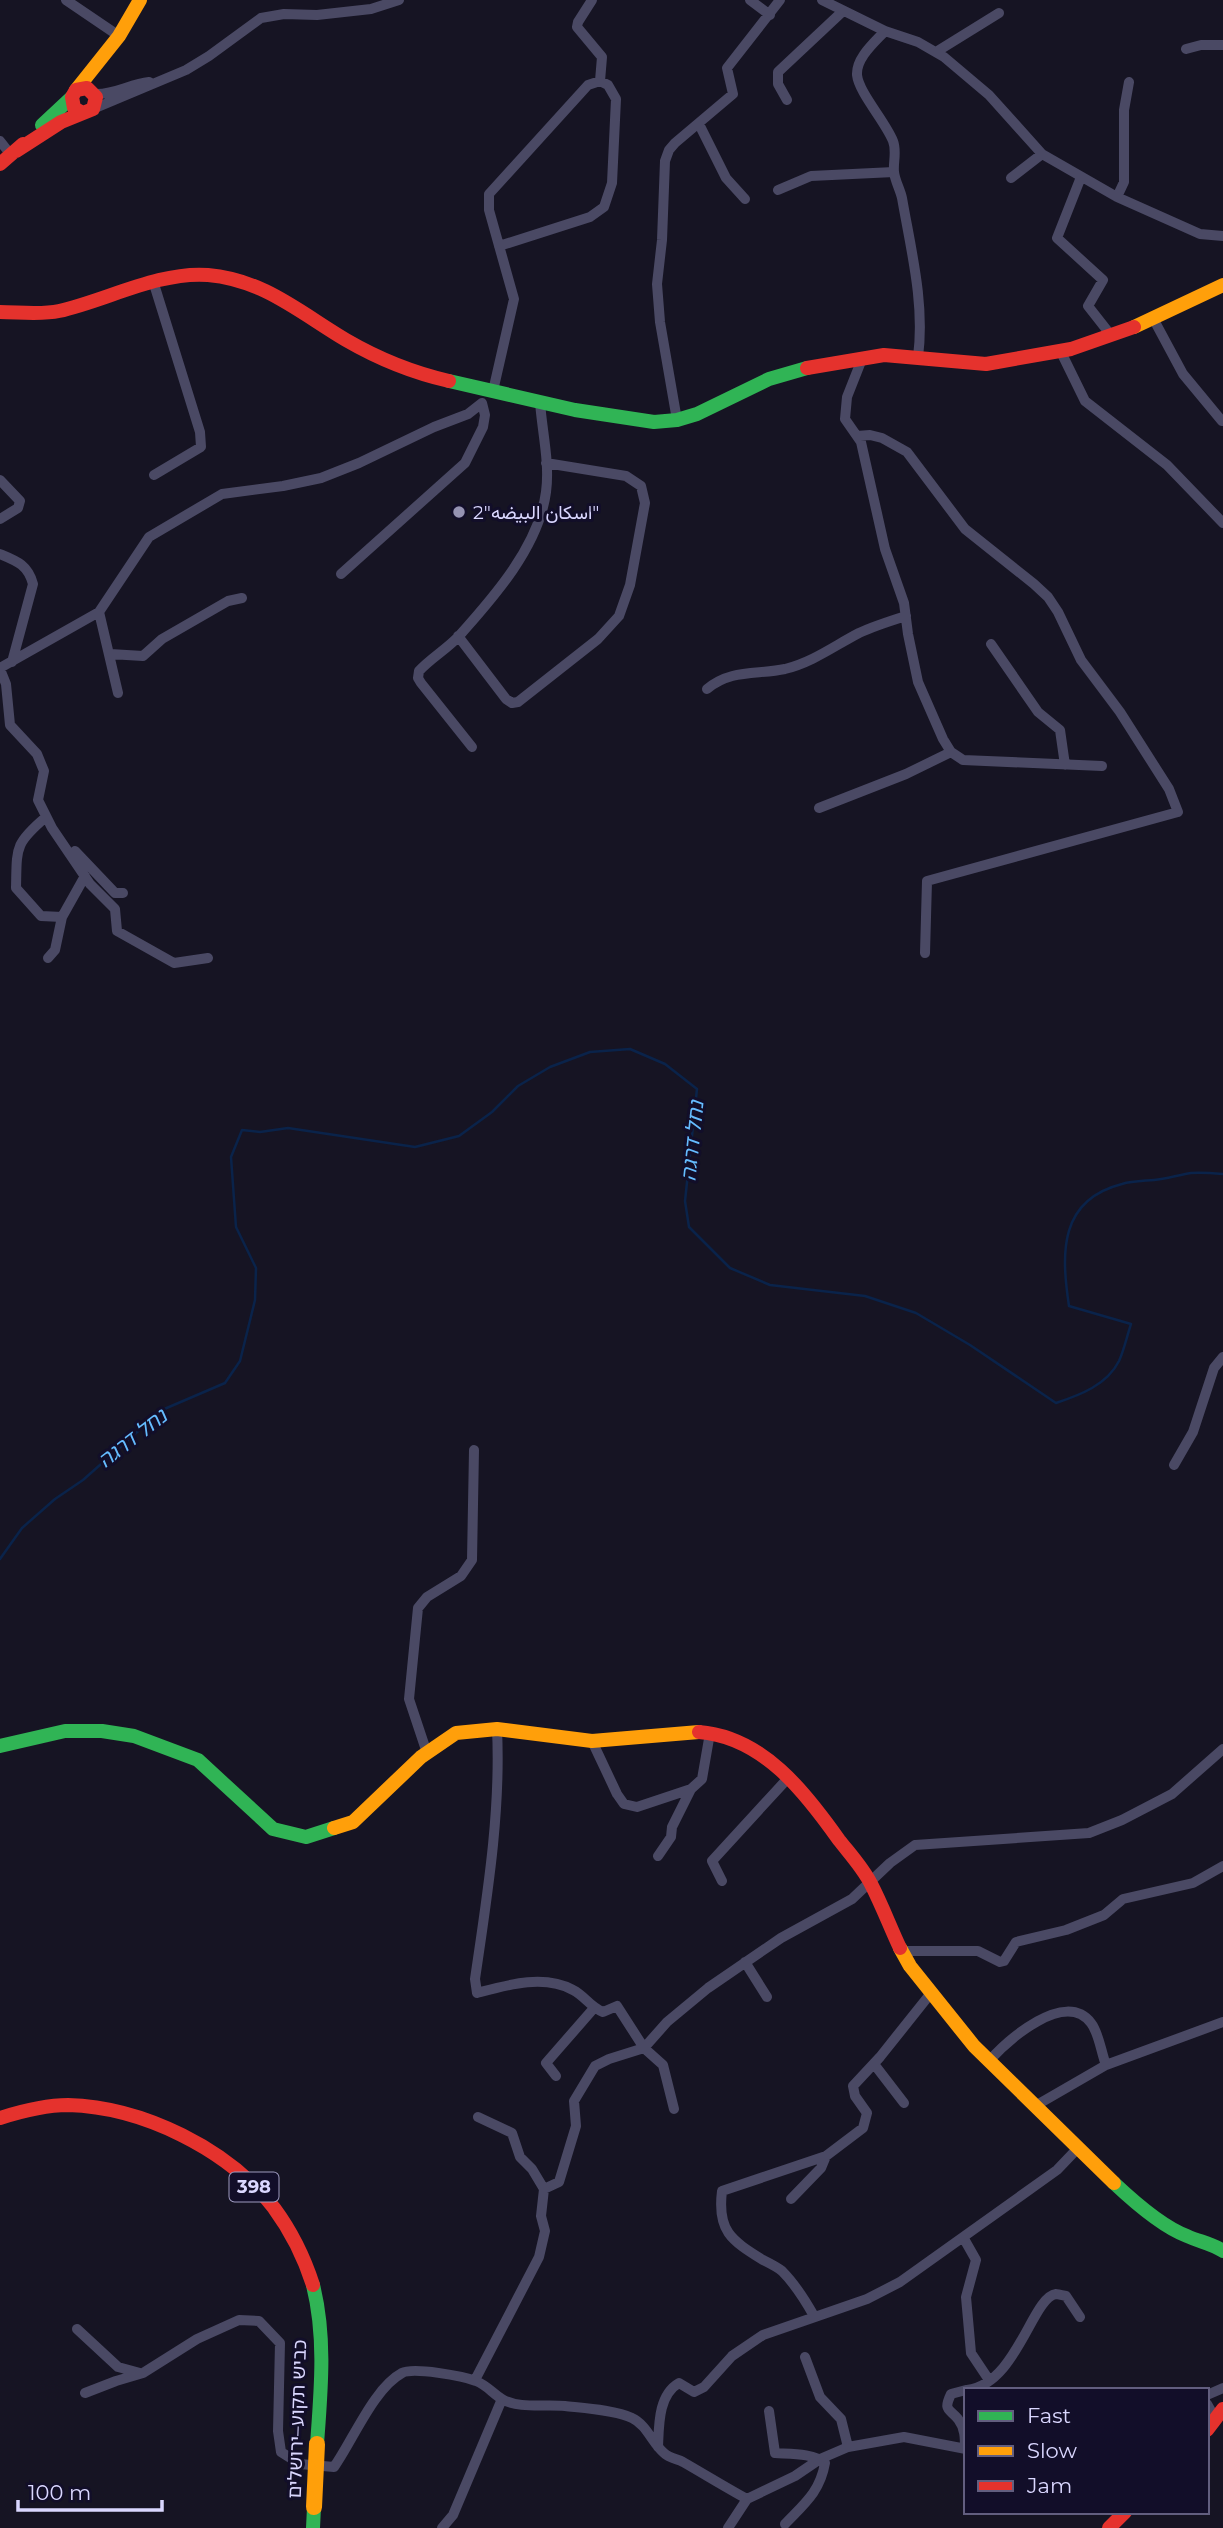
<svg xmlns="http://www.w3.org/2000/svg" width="1223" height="2528" viewBox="0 0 1223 2528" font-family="Montserrat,Vazirmatn,'Noto Sans Hebrew',sans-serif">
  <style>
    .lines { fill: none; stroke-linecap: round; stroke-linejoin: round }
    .stream { stroke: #0a234a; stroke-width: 2.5 }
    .street { stroke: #4a4964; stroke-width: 10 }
    .fast { stroke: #30b455; stroke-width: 14 }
    .slow { stroke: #ff9f0a; stroke-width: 14 }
    .jam { stroke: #e5322d; stroke-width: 14 }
    .slow-bridge { stroke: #ff9f0a; stroke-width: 16 }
    .poi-dot { fill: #9593b2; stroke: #120e29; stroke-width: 2.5 }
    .labels { text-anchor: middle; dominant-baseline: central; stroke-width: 6; stroke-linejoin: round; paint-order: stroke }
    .shield { fill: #120e29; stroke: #9e9bbf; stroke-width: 2 }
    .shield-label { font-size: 18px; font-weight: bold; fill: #dad7ff }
    .poi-label { font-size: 19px; fill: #dad7ff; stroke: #120e29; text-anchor: start }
    .street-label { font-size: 19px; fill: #dad7ff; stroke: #120e29 }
    .water-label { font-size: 21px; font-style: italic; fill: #65bcff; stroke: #120e29 }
  </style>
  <rect width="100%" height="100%" fill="#161423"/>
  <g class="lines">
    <path class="stream" d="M0 1559 22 1528 55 1499 83 1480 162 1410 225 1383 240 1361 255 1300 256 1268 236 1227 231 1157 242 1130 260 1132 288 1128 415 1147 459 1136 492 1112 518 1086 550 1067 590 1052 630 1049 665 1064 697 1089 685 1201 689 1227 730 1268 770 1285 865 1296 916 1313 970 1345 1056 1403C1080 1395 1107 1385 1119 1361 1124 1350 1127 1336 1131 1324L1069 1306C1061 1253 1059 1200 1122 1184 1132 1181 1143 1181 1154 1180 1166 1179 1178 1175 1191 1173 1201 1172 1212 1173 1223 1174"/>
    <path class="street" d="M66 0 119 36
      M592 0 578 22 577 27 602 57 600 81
      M750 0 770 15
      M822 0 885 31 918 42 944 57 989 95 1042 154 1117 197 1200 234 1223 236
      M885 31C874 43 856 58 857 75 859 93 885 121 893 141 897 151 893 162 894 172 895 181 900 189 902 198 911 250 925 304 918 357
      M1186 49 1201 45H1223
      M936 52 999 13
      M95 94C114 95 130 84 149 82
      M787 100 778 84V72L843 11
      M93 109 186 70 209 56 261 18 284 14 317 15 371 9 399 0
      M699 124 726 178 745 199
      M0 141 11 155
      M1081 177 1057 238 1103 280 1088 306 1110 334
      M1011 178 1042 154
      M778 190 811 176 894 172
      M1117 197 1124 182V110L1129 82
      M154 284 200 432 201 447 154 475
      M1154 320 1183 374 1222 421
      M1060 350 1085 401 1167 465 1223 523
      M862 359 847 397 845 419 861 442 863 451 885 549 904 603 908 634 918 682 943 739 951 752 963 760 1102 766
      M493 391 514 299 489 210V194L588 85 600 81 608 85 616 99 612 183 604 207 590 217 499 246
      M677 420 660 322 657 284 662 240 665 161 669 150 675 143 733 94 727 68 780 0
      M857 436 870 435 882 438 907 452 965 529 1034 584 1048 597 1058 612 1081 660 1120 712 1169 789 1178 812 927 881 925 953
      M0 480 20 501 18 508 0 519
      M0 554C17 561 28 565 33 584L12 662
      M99 612 118 693
      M458 636 506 699 512 703 518 702 598 639 619 616 630 585 645 503 641 486 626 476 546 463
      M991 644 1038 712 1060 730 1065 765
      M110 654 143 656 162 639 228 601 242 598
      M0 668 99 612 149 537 222 494 283 486 321 478 359 463 434 427 468 414 482 403 485 415 483 427 465 463 341 574
      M0 669 6 684 10 725 37 754 44 771 38 800 52 828 90 884 115 909 117 931 174 963 208 958
      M707 689C731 669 756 675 785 669 813 662 834 646 859 633 874 626 890 621 906 616
      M472 747 421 683 418 678 419 671C431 658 447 649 459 636 494 597 539 546 546 492 550 463 542 431 540 402
      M819 808 906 774 951 752
      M46 817C14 844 17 848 16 888L41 916 62 917
      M75 851 115 893H123
      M48 958 55 950 62 917 85 876
      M1174 1465 1193 1432 1214 1368 1223 1357
      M497 1729C501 1812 487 1897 475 1979L477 1993C507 1985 544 1974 573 1990 585 1996 590 2007 603 2012L617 2006 644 2048 663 2065 674 2109
      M592 1741 617 1794 624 1804 637 1807 691 1789 702 1779 710 1733
      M427 1753 409 1699 418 1608 427 1597 461 1576 472 1560 474 1450
      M658 1856 671 1837 672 1827 691 1789
      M722 1881 712 1861 789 1777
      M901 1951H978L1000 1962 1004 1961 1016 1942 1066 1930 1104 1915 1123 1899 1193 1883 1223 1866
      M745 1962 767 1997
      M989 2061C1008 2040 1065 1989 1091 2023 1099 2033 1101 2052 1106 2065
      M874 2064 904 2103
      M556 2076 546 2063 594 2008
      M1035 2106 1106 2065 1223 2022
      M478 2117 512 2133 520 2157 532 2169 544 2189
      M791 2199 821 2168 826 2156
      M963 2237 976 2260 966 2297 971 2353 989 2380
      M814 2316C805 2300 795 2284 782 2271 777 2267 769 2263 763 2260 731 2240 717 2231 722 2191L826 2156 863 2128 867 2113 855 2096 853 2086 880 2057 931 1993
      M77 2329 118 2367 140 2373
      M805 2357 820 2397 841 2419 848 2447
      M475 2380 539 2257 545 2231 541 2216 544 2189 559 2182 576 2126 574 2101 595 2066 609 2059 644 2048 667 2022 708 1988 781 1938 852 1899 890 1863 915 1845 1089 1833 1122 1820 1172 1794 1223 1749
      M967 2390C1017 2384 1032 2297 1056 2294 1057 2294 1066 2296 1066 2296L1080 2317
      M85 2393 116 2381 143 2373 197 2339 239 2320 259 2321 280 2343 278 2431 281 2452 300 2464 334 2467C353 2440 374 2388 402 2373 413 2367 463 2376 476 2381 488 2386 492 2393 502 2399 518 2409 546 2404 565 2406 583 2408 616 2410 632 2418 647 2425 652 2443 664 2453 669 2458 677 2459 683 2462 704 2474 725 2487 747 2499L795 2476 820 2459 848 2447 904 2437 966 2449
      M1207 2395 1223 2388
      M1207 2404 1211 2411 1212 2425
      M769 2411 775 2453C790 2454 814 2453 825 2463 820 2492 804 2504 785 2524
      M658 2447C659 2426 658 2395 679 2383L694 2392 704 2387 732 2356 763 2335 867 2299 900 2282 1057 2170 1078 2148
      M965 2449C965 2438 965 2428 958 2419 949 2408 943 2411 951 2394L966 2390
      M442 2528 453 2515 502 2399
      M728 2528 747 2499"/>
    <path class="fast" d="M42 125 72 97
      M449 381 575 410 654 422 677 420 697 414 769 379 807 368
      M0 1746 65 1731H102L134 1736 198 1760 273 1829 306 1837 334 1828
      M1114 2183C1132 2200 1163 2227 1187 2236 1200 2242 1211 2243 1223 2251
      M313 2285C326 2337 321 2390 317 2444
      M313 2528 314 2507"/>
    <path class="slow" d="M76 90 119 36 140 0
      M1134 327 1223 285
      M334 1828 353 1822 421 1757 456 1733 497 1729 592 1741 699 1732
      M900 1948 910 1966 974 2046 1114 2183"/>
    <path class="jam" d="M16 151 61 122 93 109 96 97 87 88 76 90 72 97 74 108 81 112
      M0 164 23 144
      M0 312C18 312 41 315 59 311 105 301 159 271 208 275 264 280 299 312 346 340 377 358 414 373 449 381
      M807 368 884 355 986 364 1071 349 1134 327
      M699 1732C763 1737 805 1792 839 1840 850 1854 863 1868 871 1884 882 1905 890 1927 900 1948
      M0 2118C22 2111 45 2105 68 2105 143 2107 228 2149 274 2208 291 2231 304 2257 313 2285
      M1207 2430 1223 2409
      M1109 2528 1125 2512"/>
    <path class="slow-bridge" d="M314 2507 317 2444"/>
  </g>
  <circle class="poi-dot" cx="459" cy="512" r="7"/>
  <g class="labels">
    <rect class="shield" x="229.5" y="2172.5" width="49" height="29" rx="5"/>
    <g class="shield-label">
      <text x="254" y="2187">398</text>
    </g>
    <g class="poi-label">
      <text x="473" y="512">اسكان البيضه"2"</text>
    </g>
    <g class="street-label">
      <text transform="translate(297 2419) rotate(-88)">כביש תקוע–ירושלים</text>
    </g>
    <g class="water-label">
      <text transform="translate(692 1141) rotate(-84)">נחל דרגה</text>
      <text transform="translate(132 1438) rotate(-38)">נחל דרגה</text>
    </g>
  </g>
  <rect x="964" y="2388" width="245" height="126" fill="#120e29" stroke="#625e7f" stroke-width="2"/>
  <rect x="978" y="2411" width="35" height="10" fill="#30b455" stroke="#625e7f" stroke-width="2"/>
  <text x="1027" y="2423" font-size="21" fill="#dad7ff">Fast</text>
  <rect x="978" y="2446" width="35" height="10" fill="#ff9f0a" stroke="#625e7f" stroke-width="2"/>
  <text x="1027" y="2458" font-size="21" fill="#dad7ff">Slow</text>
  <rect x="978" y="2481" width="35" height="10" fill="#e5322d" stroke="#625e7f" stroke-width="2"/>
  <text x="1027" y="2493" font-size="21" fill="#dad7ff">Jam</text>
  <path d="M18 2500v10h144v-10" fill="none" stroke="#dad7ff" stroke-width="3.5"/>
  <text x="28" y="2500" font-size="21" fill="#dad7ff" stroke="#120e29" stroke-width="5" paint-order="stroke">100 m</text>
</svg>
